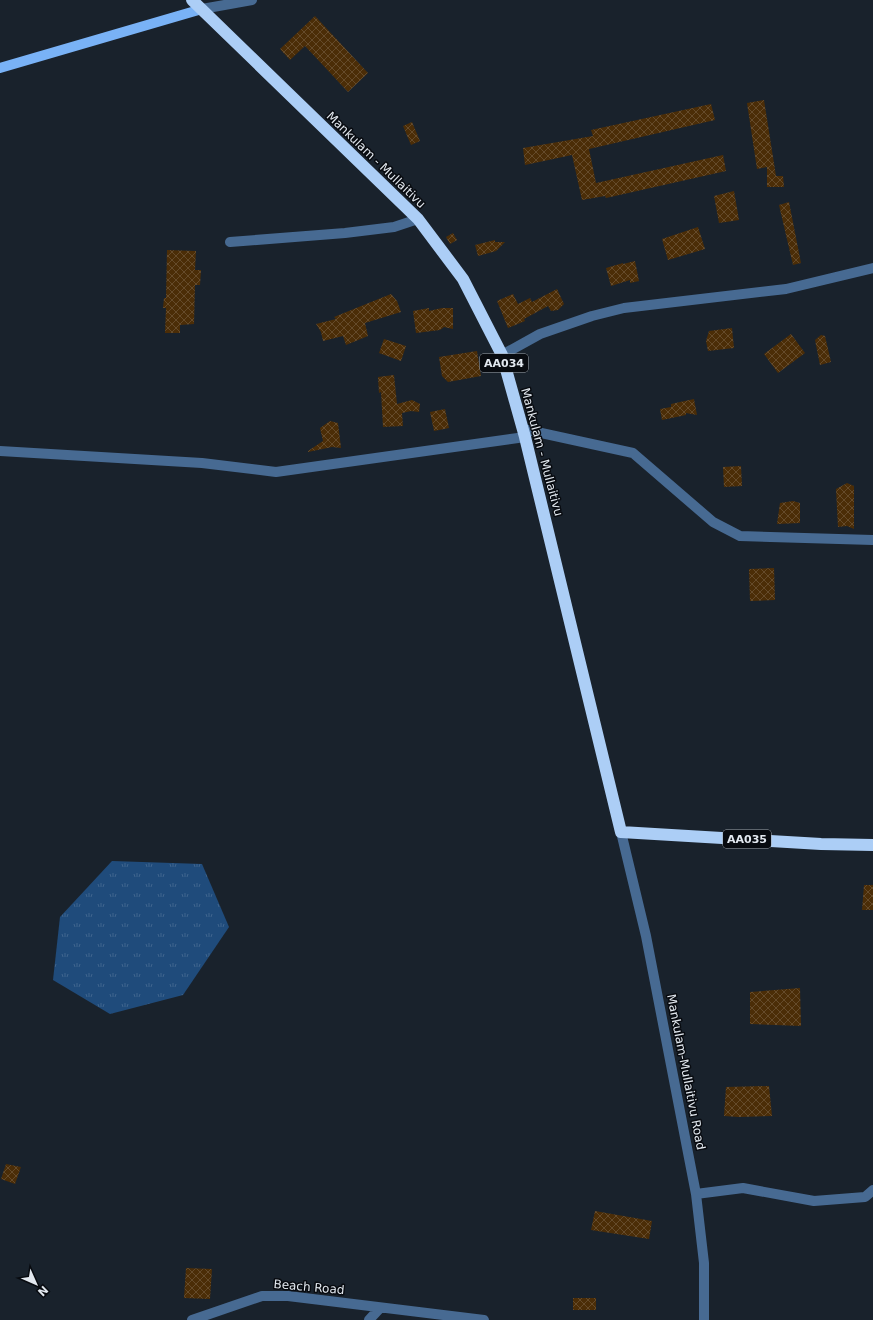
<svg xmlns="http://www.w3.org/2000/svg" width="873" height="1320" viewBox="0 0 873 1320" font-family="'DejaVu Sans',sans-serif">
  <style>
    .grass { fill: url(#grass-tufts) }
    .building { fill: url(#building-cross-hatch) }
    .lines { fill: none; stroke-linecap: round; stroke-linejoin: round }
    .minor { stroke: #476a92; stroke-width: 10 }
    .major { stroke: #79b2f6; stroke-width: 10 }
    .highway { stroke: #accef6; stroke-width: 12 }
    .labels { text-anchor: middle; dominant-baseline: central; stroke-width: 3; stroke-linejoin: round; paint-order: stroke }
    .shield { fill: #080b10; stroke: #a1a6ac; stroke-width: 1 }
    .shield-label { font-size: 11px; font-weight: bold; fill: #e2e8ef }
    .street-label { font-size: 12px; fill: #e2e8ef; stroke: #080b10 }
  </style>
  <defs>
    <pattern id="grass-tufts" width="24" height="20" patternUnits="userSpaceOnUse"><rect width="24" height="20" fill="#1f4b7b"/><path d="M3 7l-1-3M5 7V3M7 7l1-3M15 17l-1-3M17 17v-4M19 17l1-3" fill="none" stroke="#3f658e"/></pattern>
    <pattern id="building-cross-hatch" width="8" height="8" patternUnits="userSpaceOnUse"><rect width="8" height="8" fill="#4b2d07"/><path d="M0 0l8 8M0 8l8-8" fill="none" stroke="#654b2b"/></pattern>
  </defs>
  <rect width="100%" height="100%" fill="#19222c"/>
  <path class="grass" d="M112 861 202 864 229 927 183 995 110 1014 53 980 60 917Z"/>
  <path class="building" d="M315 16 368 73 348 92 305 46 290 60 280 49Z
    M764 100 776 176H783L784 187H767V167L757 169 747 103Z
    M711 104 715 120 589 149 596 183 723 155 726 171 606 198 605 196 582 200 572 155 525 165 523 148 593 136 591 130Z
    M412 122 420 141 411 145 403 126Z
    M734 191 739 220 719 223 714 196Z
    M789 202 801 263 793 265 779 205Z
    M698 227 705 249 668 260 662 239Z
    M453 233 457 240 450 244 446 237Z
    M495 240V242H505L496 251 478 256 475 245Z
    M167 250 196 251 195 270H201L200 285H195L194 324 180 325V333H165L166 308H163L164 298H166Z
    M635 261 639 281 630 283V280L611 286 606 268 623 263V264Z
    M557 289 564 304 558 310 551 311 548 306 524 319 525 321 508 328 497 301 513 294 518 304 530 298 532 302Z
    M391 294 397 301 401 312 365 323 368 336 346 345 343 336 323 341 321 332 316 324 336 319 334 317Z
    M429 308V311L442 308H453V329L444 327 440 330 416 333 413 311Z
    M732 328 734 348 708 351 706 341 709 331Z
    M791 334 805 353 778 373 764 354Z
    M821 335 825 336 831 362 820 365 815 340Z
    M384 339 406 346 401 361 379 353Z
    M477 351 481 376 448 382 442 376 439 357Z
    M394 375 397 404 412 400 420 404 419 412 411 411 402 413 403 426 383 427 381 392 379 393 378 377Z
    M694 399 697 415 686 413V415L662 420 660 409 671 407V404Z
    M445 409 449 428 434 431 430 412Z
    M330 421 338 423 341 448 332 447 308 452V451L323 441 320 428Z
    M741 466 742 486 724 487 723 467Z
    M847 483 854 486V529L847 526 838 527 836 489Z
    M793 501 800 503V523L777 524 780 503Z
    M774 568 775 600 750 601 749 569Z
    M864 885H873V910H862Z
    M800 988 801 1026 750 1024V992Z
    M769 1086 772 1116 739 1117 724 1116 726 1087Z
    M6 1164 21 1167 15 1184 1 1179Z
    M595 1211 652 1221 649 1239 591 1230Z
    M186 1268 212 1269 210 1299 184 1298Z
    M573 1298H596V1310H573Z"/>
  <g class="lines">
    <path class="minor" d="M202 9 252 0
      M230 242 345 233 394 227 418 219
      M502 355 540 334 592 316 624 308 786 289 873 268
      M523 429 633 453 713 522 740 536 873 540
      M0 451 202 463 276 472 525 437
      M621 832 646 936 696 1194 704 1263V1320
      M696 1194 743 1188 814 1201 865 1197 873 1190
      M192 1320 262 1296H288L484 1320
      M369 1320 380 1308"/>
    <path class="major" d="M0 68 202 9"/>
    <path class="highway" d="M192 0 418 219 463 279 502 355 525 437 621 832 821 844 873 845"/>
  </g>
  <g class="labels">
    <g class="shield">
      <rect x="480" y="354" width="48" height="18" rx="3"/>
      <rect x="723" y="830" width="48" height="18" rx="3"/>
    </g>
    <g class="shield-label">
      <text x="504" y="363">AA034</text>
      <text x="747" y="839">AA035</text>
    </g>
    <g class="street-label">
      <text transform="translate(376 160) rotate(44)">Mankulam - Mullaitivu</text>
      <text transform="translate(542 452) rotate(75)">Mankulam - Mullaitivu</text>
      <text transform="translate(686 1072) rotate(79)">Mankulam-Mullaitivu Road</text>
      <text transform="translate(309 1287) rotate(5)">Beach Road</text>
    </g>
  </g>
  <g transform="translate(36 1284) rotate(135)" stroke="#080b10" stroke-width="3" paint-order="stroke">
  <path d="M0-3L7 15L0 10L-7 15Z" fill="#e2e8ef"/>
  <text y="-6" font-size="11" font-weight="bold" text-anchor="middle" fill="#e2e8ef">N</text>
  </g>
</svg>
